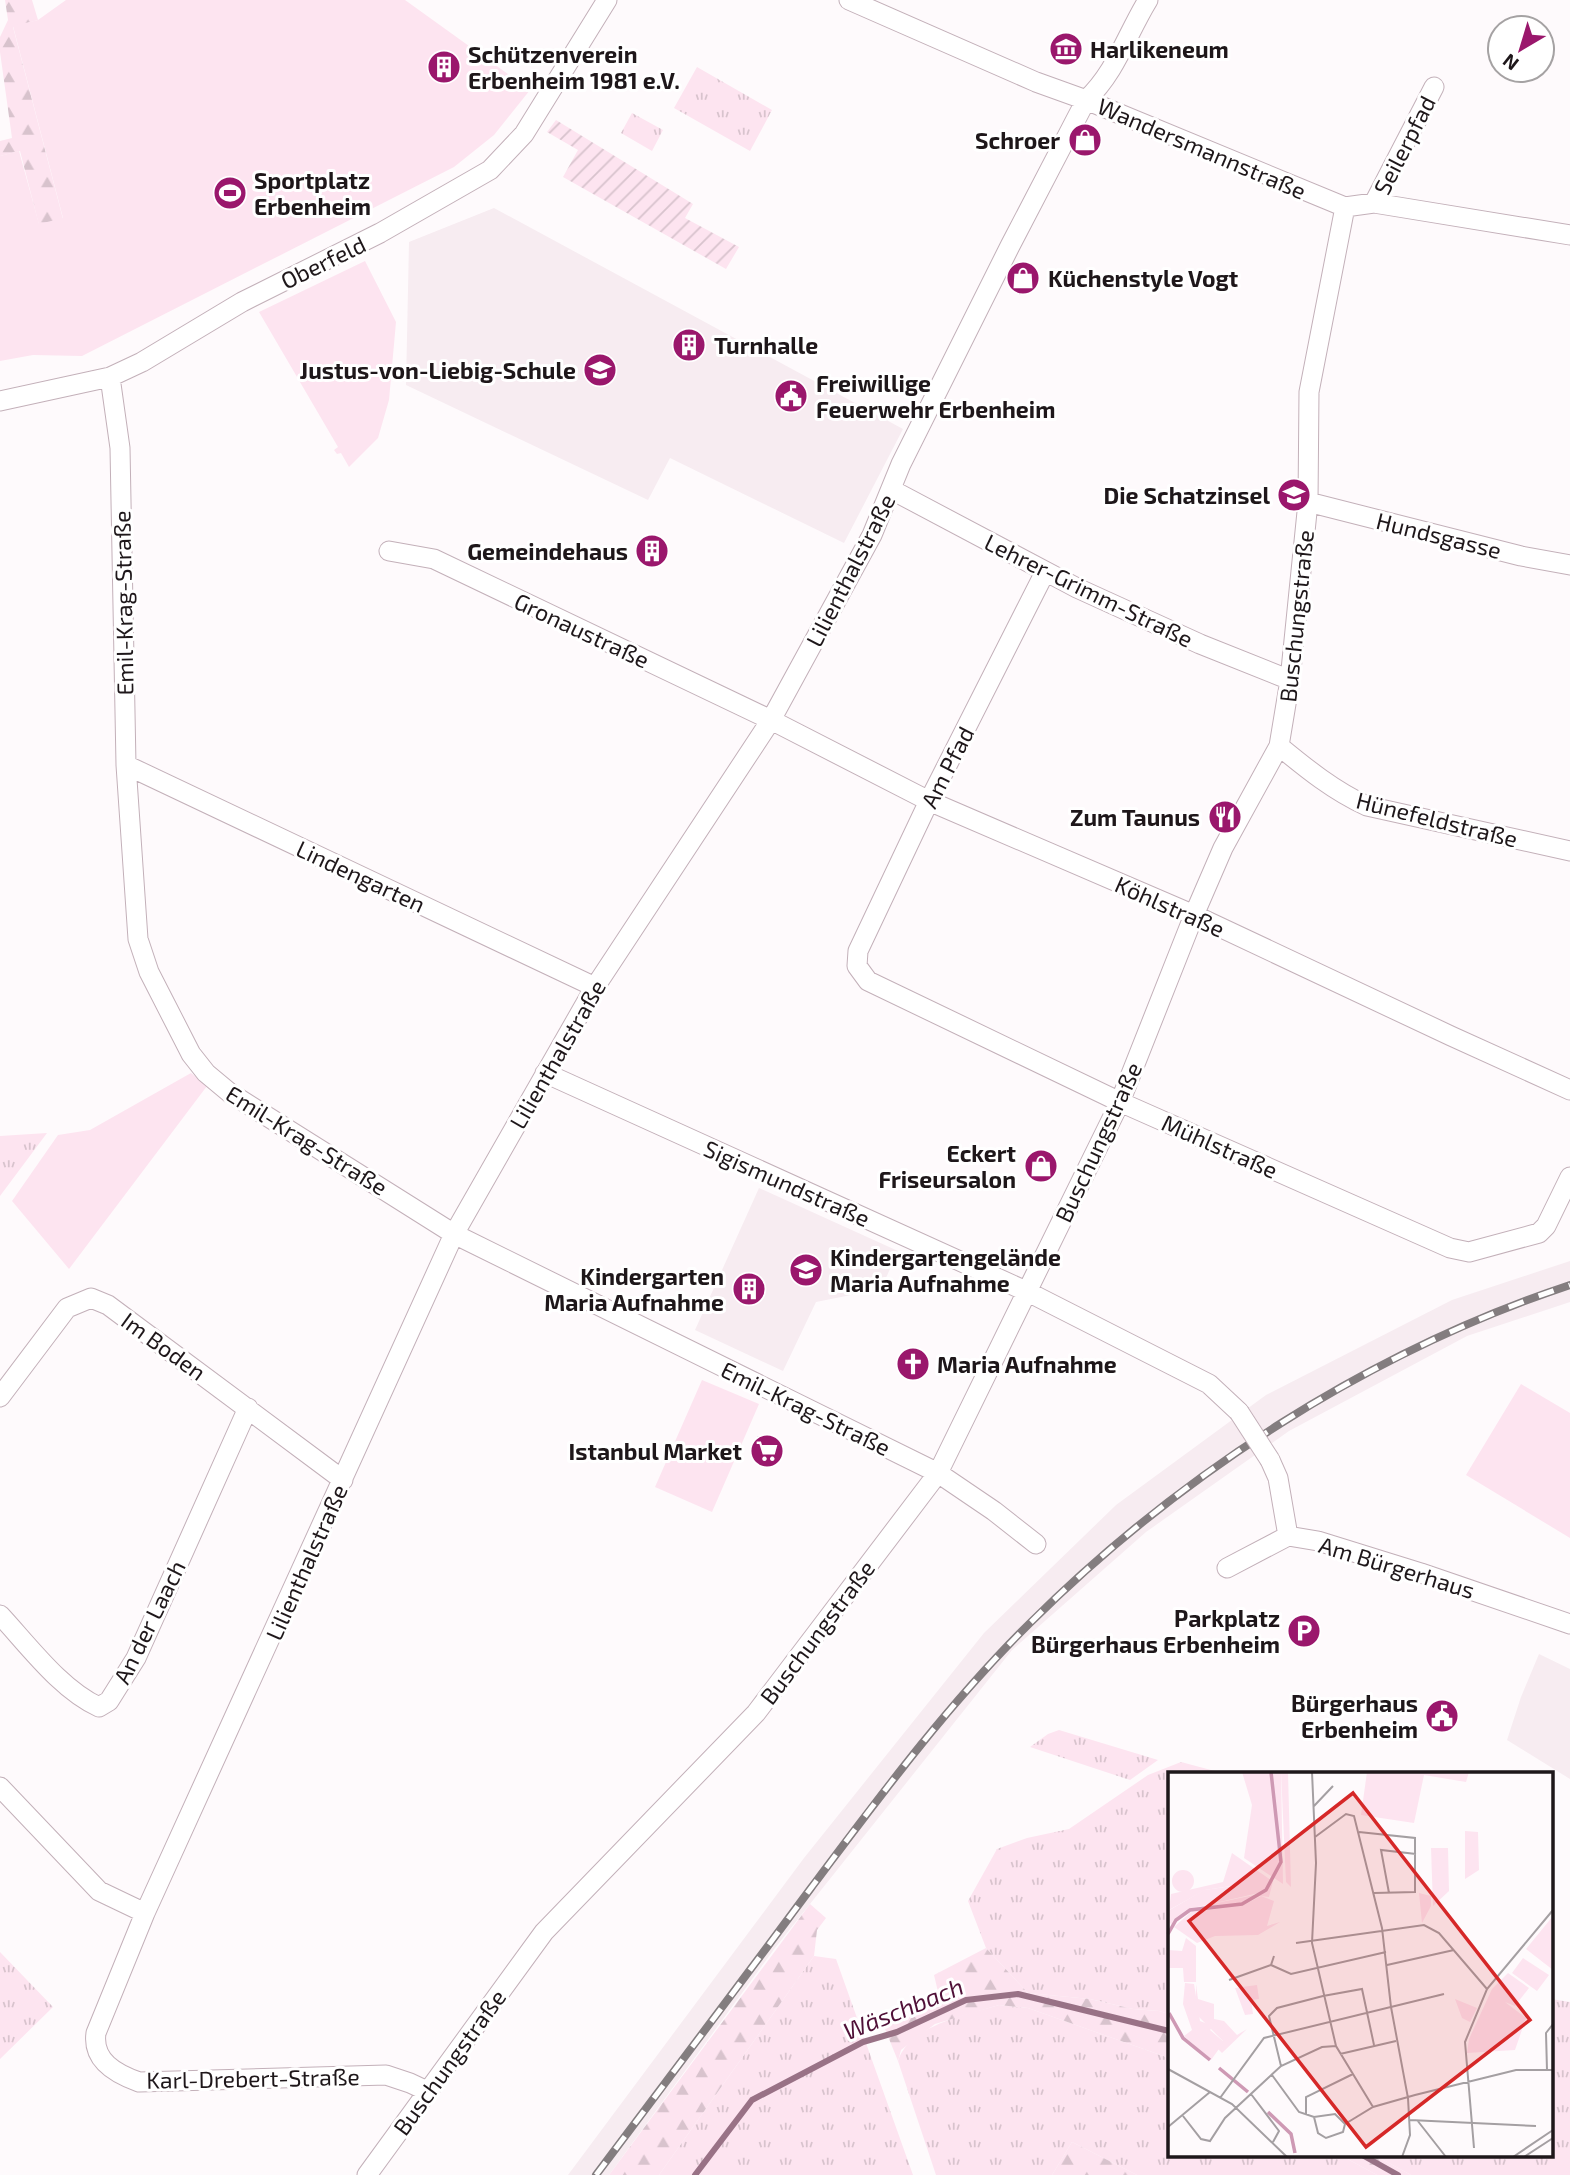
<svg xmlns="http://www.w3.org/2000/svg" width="1570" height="2175" viewBox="0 0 1570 2175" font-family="'Exo 2',sans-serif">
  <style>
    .built { fill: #f7ecf1 }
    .grass { fill: url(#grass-tufts) }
    .forest { fill: url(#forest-firs) }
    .park { fill: #fde4f0 }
    .garden { fill: url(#garden-furrows) }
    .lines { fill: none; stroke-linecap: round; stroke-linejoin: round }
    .stream { stroke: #997286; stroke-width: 6 }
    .minor-casing { stroke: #c3b0b9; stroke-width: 21 }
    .minor { stroke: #fff; stroke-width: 19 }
    .rail-casing { stroke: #837d7f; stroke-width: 8 }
    .rail { stroke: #fff; stroke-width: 5; stroke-dasharray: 16; stroke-linecap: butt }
    .minor-bridge-casing { stroke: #c3b0b9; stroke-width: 21; stroke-linecap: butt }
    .minor-bridge { stroke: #fff; stroke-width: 19 }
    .labels { text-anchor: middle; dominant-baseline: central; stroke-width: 6; stroke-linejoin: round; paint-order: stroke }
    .poi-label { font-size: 23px; font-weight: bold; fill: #1e171a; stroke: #fff; text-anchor: end }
    .street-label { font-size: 23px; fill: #1e171a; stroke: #fff }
    .water-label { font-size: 24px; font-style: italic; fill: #501138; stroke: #fff }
    .inset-river { fill: none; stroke: #ce99b4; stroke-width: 3.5 }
    .inset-road { fill: none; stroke: #a49fa2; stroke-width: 2 }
    .view { fill: #d62828; fill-opacity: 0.15; stroke: #d62828; stroke-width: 3.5 }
    .inset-edge { fill: none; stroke: #1e171a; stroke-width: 3.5 }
  </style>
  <defs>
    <pattern id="grass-tufts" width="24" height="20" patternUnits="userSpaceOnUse" patternTransform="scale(1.75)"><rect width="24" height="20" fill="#fde4f0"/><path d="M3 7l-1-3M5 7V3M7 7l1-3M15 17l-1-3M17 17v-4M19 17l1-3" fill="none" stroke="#d8c3cd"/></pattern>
    <pattern id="forest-firs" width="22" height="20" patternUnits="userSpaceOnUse" patternTransform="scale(1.75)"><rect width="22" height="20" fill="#fde4f0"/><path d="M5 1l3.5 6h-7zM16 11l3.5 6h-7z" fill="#d8c3cd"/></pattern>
    <pattern id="garden-furrows" width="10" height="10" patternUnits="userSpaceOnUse" patternTransform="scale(1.75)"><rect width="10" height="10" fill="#fde4f0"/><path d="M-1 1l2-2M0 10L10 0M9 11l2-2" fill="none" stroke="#d8c3cd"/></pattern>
  </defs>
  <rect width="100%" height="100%" fill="#fefafc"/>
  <path class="built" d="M494 208 903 429 844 543 670 458 648 500 406 385 409 242Z
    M759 1188 898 1251 881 1289 816 1302 783 1371 695 1330Z
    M1570 1261V1302L1467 1336 1289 1431 1146 1532 1012 1650 775 1948 609 2175H568L804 1858 984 1633 1116 1505 1266 1395 1452 1300Z
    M1539 1654 1570 1669V1779L1507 1740 1521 1697Z"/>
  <path class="grass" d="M697 67 772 110 750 151 674 108Z
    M632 113 663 130 652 151 621 133Z
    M47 1133 0 1196V1136Z
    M1059 1730 1158 1760 1130 1780 1030 1747 1048 1734Z
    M1181 1762 1226 1774H1169V2014L1159 2011 1133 2009 1090 1999 1028 1993 986 1948 968 1901 997 1849 1027 1838 1069 1829 1148 1775Z
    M0 1952 53 2007 0 2059Z
    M814 1956 836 1959 913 2175H659Z
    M1551 1999 1570 2002V2175H1411L1376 2156H1551Z
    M999 2005 1028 2008 1169 2058V2156H1342L1377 2175H1137L1072 2142 1052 2175H936L898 2061C908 2026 968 2014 999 2005Z"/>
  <path class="forest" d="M5 0H32L38 20 13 27 63 219 39 225 20 151 0 156V141L12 138 0 52V37L8 20Z
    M810 1904 826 1918 817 1930 814 1956 659 2175H609Z
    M986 1948 1028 1993 1090 1999 1133 2009 1159 2011 1169 2014V2058L1028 2008 999 2005 935 2024 901 2050 898 2061 883 2024 939 1996 934 1975Z
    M1072 2142 1137 2175H1052Z
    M1342 2156H1376L1411 2175H1377Z"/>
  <path class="park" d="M66 0H405L530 90 494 135 454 167 82 356 33 355 0 361V156L19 151 39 224 63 218 13 26 38 20Z
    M365 261 396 322 389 400 378 438 349 467 341 453 337 454 334 450 338 447 259 312Z
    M191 1073 207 1086 69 1269 12 1201 58 1135 90 1130Z
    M702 1380 759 1404 712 1512 655 1487Z
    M1521 1384 1570 1413V1538L1466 1475Z"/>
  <path class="garden" d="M556 120 693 204 685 218 739 247 726 269 563 177 578 150 547 132Z"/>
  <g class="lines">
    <path class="stream" d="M1364 2156 1398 2175
      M695 2175 752 2100 863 2042 897 2032 966 2000 1018 1994 1169 2031"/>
    <defs>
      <path id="minor" d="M849 0 1036 82 1086 100 1345 207 1374 203 1570 235
        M1374 203 1434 87
        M110 377 120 448 126 765 138 939 149 972 191 1054 206 1073 230 1093 454 1234 938 1473 994 1511 1036 1544
        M0 401 110 377 142 362 242 302 380 233 490 170 524 134 607 0
        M892 490 1077 588 1200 644 1290 680
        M1308 502 1521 556 1570 565
        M389 551 434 559 771 720 929 801 1194 915 1451 1036 1570 1090
        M1045 572 929 801 858 951 857 966 868 981 1120 1102 1450 1248 1469 1252 1539 1233 1546 1226 1570 1177
        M1279 746C1307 769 1334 791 1367 806L1570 851
        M126 765 595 987
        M545 1073 1028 1292 1209 1384 1239 1412
        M0 1397 67 1308 91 1298 108 1305 343 1480
        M1270 1460 1278 1478 1288 1536
        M1227 1568 1288 1536 1318 1541 1421 1573 1570 1624
        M0 1615C28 1645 61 1690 99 1707L109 1701 136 1658 248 1408
        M0 1787 99 1891 145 1913
        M427 2091 410 2083 386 2075 139 2082C116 2074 92 2061 96 2033L145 1913 454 1234 595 987 771 720 872 535 901 464 1010 246 1086 100C1116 72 1127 34 1148 0
        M367 2175 544 1932 756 1713 938 1473 1120 1102 1194 915 1223 848 1279 746 1290 680 1308 502 1309 392 1345 207"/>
    </defs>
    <use href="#minor" class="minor-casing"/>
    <use href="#minor" class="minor"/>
    <defs>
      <path id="rail" d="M596 2175C668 2079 740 1984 811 1888 880 1796 948 1704 1030 1623 1180 1474 1369 1352 1570 1285"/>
    </defs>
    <use href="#rail" class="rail-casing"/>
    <use href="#rail" class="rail"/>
    <defs>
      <path id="minor-bridge" d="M1239 1412 1270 1460"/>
    </defs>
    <use href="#minor-bridge" class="minor-bridge-casing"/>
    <use href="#minor-bridge" class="minor-bridge"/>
  </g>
  <defs>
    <symbol id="museum-disc" viewBox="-11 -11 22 22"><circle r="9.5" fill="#9a176c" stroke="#fff"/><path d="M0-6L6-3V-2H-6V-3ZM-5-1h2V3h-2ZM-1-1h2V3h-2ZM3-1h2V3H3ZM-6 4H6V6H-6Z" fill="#fff"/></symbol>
    <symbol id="building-disc" viewBox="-11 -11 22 22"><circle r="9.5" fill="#9a176c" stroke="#fff"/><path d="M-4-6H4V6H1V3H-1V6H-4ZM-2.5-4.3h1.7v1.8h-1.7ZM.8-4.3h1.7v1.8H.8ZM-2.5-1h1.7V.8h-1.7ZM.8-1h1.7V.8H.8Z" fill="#fff"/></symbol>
    <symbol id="shop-disc" viewBox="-11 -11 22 22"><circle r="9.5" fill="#9a176c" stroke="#fff"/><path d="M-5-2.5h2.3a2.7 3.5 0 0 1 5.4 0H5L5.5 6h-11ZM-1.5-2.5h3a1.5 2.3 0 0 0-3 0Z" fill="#fff"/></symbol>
    <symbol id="stadium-disc" viewBox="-11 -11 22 22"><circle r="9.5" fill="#9a176c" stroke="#fff"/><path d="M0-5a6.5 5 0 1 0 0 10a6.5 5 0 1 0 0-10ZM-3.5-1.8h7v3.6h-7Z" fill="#fff"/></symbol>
    <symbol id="school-disc" viewBox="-11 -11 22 22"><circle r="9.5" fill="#9a176c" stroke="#fff"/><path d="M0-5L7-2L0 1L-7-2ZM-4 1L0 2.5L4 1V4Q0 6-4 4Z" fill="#fff"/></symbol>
    <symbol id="civic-disc" viewBox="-11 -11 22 22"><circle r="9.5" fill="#9a176c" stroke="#fff"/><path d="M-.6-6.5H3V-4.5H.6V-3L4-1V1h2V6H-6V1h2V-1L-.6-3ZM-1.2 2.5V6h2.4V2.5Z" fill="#fff"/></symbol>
    <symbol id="restaurant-disc" viewBox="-11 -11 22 22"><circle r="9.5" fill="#9a176c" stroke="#fff"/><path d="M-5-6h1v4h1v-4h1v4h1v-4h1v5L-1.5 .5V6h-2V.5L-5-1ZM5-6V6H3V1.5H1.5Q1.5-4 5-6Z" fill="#fff"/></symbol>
    <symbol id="church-disc" viewBox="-11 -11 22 22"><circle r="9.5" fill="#9a176c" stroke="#fff"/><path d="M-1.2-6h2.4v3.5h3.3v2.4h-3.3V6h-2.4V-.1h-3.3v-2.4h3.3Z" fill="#fff"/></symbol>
    <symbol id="supermarket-disc" viewBox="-11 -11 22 22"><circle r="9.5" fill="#9a176c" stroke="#fff"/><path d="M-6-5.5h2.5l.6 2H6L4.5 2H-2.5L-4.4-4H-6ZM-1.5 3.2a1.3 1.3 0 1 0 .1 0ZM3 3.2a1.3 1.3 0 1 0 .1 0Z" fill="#fff"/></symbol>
    <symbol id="parking-disc" viewBox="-11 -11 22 22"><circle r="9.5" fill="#9a176c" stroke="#fff"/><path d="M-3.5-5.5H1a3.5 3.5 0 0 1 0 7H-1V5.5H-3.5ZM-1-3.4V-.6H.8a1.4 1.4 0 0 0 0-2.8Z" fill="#fff"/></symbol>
  </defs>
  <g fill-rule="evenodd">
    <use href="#museum-disc" x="1047" y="30" width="38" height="38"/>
    <use href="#building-disc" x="425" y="48" width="38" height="38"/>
    <use href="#shop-disc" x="1066" y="121" width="38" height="38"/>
    <use href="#stadium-disc" x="211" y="174" width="38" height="38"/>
    <use href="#shop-disc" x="1004" y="259" width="38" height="38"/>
    <use href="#building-disc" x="670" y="326" width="38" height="38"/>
    <use href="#school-disc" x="581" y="351" width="38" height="38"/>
    <use href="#civic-disc" x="772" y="377" width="38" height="38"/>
    <use href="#school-disc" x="1275" y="476" width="38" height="38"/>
    <use href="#building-disc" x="633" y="532" width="38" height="38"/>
    <use href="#restaurant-disc" x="1206" y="798" width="38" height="38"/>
    <use href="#shop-disc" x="1022" y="1147" width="38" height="38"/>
    <use href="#school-disc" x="787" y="1251" width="38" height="38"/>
    <use href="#building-disc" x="730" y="1270" width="38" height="38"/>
    <use href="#church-disc" x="894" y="1345" width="38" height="38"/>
    <use href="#supermarket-disc" x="748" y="1432" width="38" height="38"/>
    <use href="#parking-disc" x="1285" y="1612" width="38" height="38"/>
    <use href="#civic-disc" x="1423" y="1697" width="38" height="38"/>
  </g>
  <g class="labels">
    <g class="poi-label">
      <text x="1090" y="49" text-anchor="start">Harlikeneum</text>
      <text x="468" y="54" text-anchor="start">Schützenverein<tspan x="468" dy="26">Erbenheim 1981 e.V.</tspan></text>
      <text x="1060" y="140">Schroer</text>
      <text x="254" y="180" text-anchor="start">Sportplatz<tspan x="254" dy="26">Erbenheim</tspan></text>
      <text x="1048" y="278" text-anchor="start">Küchenstyle Vogt</text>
      <text x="714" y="345" text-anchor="start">Turnhalle</text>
      <text x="576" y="370">Justus-von-Liebig-Schule</text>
      <text x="816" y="383" text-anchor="start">Freiwillige<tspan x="816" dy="26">Feuerwehr Erbenheim</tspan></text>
      <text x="1270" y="495">Die Schatzinsel</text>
      <text x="628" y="551">Gemeindehaus</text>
      <text x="1200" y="817">Zum Taunus</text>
      <text x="1016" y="1153">Eckert<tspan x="1016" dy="26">Friseursalon</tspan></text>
      <text x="830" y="1257" text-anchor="start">Kindergartengelände<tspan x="830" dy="26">Maria Aufnahme</tspan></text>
      <text x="724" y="1276">Kindergarten<tspan x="724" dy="26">Maria Aufnahme</tspan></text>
      <text x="937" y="1364" text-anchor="start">Maria Aufnahme</text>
      <text x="742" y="1451">Istanbul Market</text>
      <text x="1280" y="1618">Parkplatz<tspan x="1280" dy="26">Bürgerhaus Erbenheim</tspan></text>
      <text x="1418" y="1703">Bürgerhaus<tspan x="1418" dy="26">Erbenheim</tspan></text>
    </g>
    <g class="street-label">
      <text transform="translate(1404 145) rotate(-63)">Seilerpfad</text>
      <text transform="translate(1202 148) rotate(23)">Wandersmannstraße</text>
      <text transform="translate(323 262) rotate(-26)">Oberfeld</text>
      <text transform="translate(1439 535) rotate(14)">Hundsgasse</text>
      <text transform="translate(850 570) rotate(-63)">Lilienthalstraße</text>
      <text transform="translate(1089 590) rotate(26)">Lehrer-Grimm-Straße</text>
      <text transform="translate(123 603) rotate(-91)">Emil-Krag-Straße</text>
      <text transform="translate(1296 616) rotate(-84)">Buschungstraße</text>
      <text transform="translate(582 630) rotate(25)">Gronaustraße</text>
      <text transform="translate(947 767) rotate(-63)">Am Pfad</text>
      <text transform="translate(1437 819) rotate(14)">Hünefeldstraße</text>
      <text transform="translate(361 876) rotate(25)">Lindengarten</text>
      <text transform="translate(1170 906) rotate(24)">Köhlstraße</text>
      <text transform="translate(557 1054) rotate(-60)">Lilienthalstraße</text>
      <text transform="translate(307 1140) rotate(32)">Emil-Krag-Straße</text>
      <text transform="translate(1098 1142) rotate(-65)">Buschungstraße</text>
      <text transform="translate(1220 1146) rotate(24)">Mühlstraße</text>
      <text transform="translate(787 1183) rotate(24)">Sigismundstraße</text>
      <text transform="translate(164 1346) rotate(36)">Im Boden</text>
      <text transform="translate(806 1408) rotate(26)">Emil-Krag-Straße</text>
      <text transform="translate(306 1562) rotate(-66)">Lilienthalstraße</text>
      <text transform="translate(1397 1567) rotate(17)">Am Bürgerhaus</text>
      <text transform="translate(149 1622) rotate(-64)">An der Laach</text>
      <text transform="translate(817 1632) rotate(-53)">Buschungstraße</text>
      <text transform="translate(449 2062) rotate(-54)">Buschungstraße</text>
      <text transform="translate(253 2078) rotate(-1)">Karl-Drebert-Straße</text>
    </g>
    <g class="water-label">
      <text transform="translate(903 2008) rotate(-22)">Wäschbach</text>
    </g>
  </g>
  <g transform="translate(1168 1772)">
    <rect width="385" height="385" fill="#fefafc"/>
    <path d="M74 0H113L115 112 76 86 84 33ZM199 0H301L298 10 256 3 246 51 193 43ZM297 59 310 60 311 98 297 107ZM263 76H280L281 119 265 134ZM74 88 100 106 95 120 25 136 4 153 0 149V139L36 118 65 114ZM93 124 106 129 99 154 112 150 90 163 47 164 29 171 6 155 24 139 76 133ZM385 144V198L358 177ZM18 166 28 174V210H16L15 196H0V178L14 179ZM17 211 26 212 32 249 45 254 42 258 56 270 43 288 16 264 24 258 15 232Z" fill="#fde4f0"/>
    <path d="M113 0H120L123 115 118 110ZM64 81 74 88 76 112 37 118 1 138 3 122 55 110ZM100 106 105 109 101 125 92 124 76 133 24 139 4 153 25 136 91 122ZM28 212 30 227 46 232V247L56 249 69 263 79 257 54 281 50 277 55 269 28 242Z" fill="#fde4f0"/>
    <path d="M4 109a11 11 0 1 1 22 0a11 11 0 1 1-22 0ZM251 121 263 124V134L254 151ZM355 186 381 203 369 219 344 201ZM340 201 361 216 347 234 337 230 358 246 347 278 299 281 301 267 324 217ZM89 213 91 227 83 228 85 242 77 243 67 216ZM287 227 309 236 302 250 294 246Z" fill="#fde4f0"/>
    <path class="inset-river" d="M0 162 8 148 22 138 74 132 98 118 113 90 103 0M1 241 15 266 42 288M51 296 80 320M100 340 123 362 127 381"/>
    <path class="inset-road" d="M144 0 148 91 144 171 168 274 205 335M146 34 165 14M191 60 247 66V120L206 121M147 65 178 42 186 44 214 156 223 235 240 326 242 363 234 385M221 121 213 78 248 82M128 171 256 153 271 161 319 217M103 193 123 202 218 180M219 193 286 178M61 208 103 193 106 184M172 282 228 269M113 294 101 244 109 236 155 224 194 217 206 273M0 297 64 332 119 385M379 298 378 261 385 252M104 303 131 340 146 345 167 342 177 352M83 322 111 359 105 370M52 326 96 266 276 222M138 343V325L185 302M15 344 33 367 42 369 57 346 113 294 154 275 168 274M146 345 150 361 158 366 175 360 177 352M242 348 368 354M249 348 278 385M177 352 205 335 247 323 348 298H385M0 355 42 320M306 376 297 270 319 217 385 138M345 385 385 358M356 385 385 366"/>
    <path class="view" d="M185 21 362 248 198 375 21 149Z"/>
    <rect width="385" height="385" class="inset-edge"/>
  </g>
  <g transform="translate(1521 49) rotate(218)"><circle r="33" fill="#ffffff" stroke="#a5a2a3" stroke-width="2"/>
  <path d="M0-5L12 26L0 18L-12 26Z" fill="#9a176c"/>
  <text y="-10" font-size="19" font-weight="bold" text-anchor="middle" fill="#1e171a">N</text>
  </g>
</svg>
